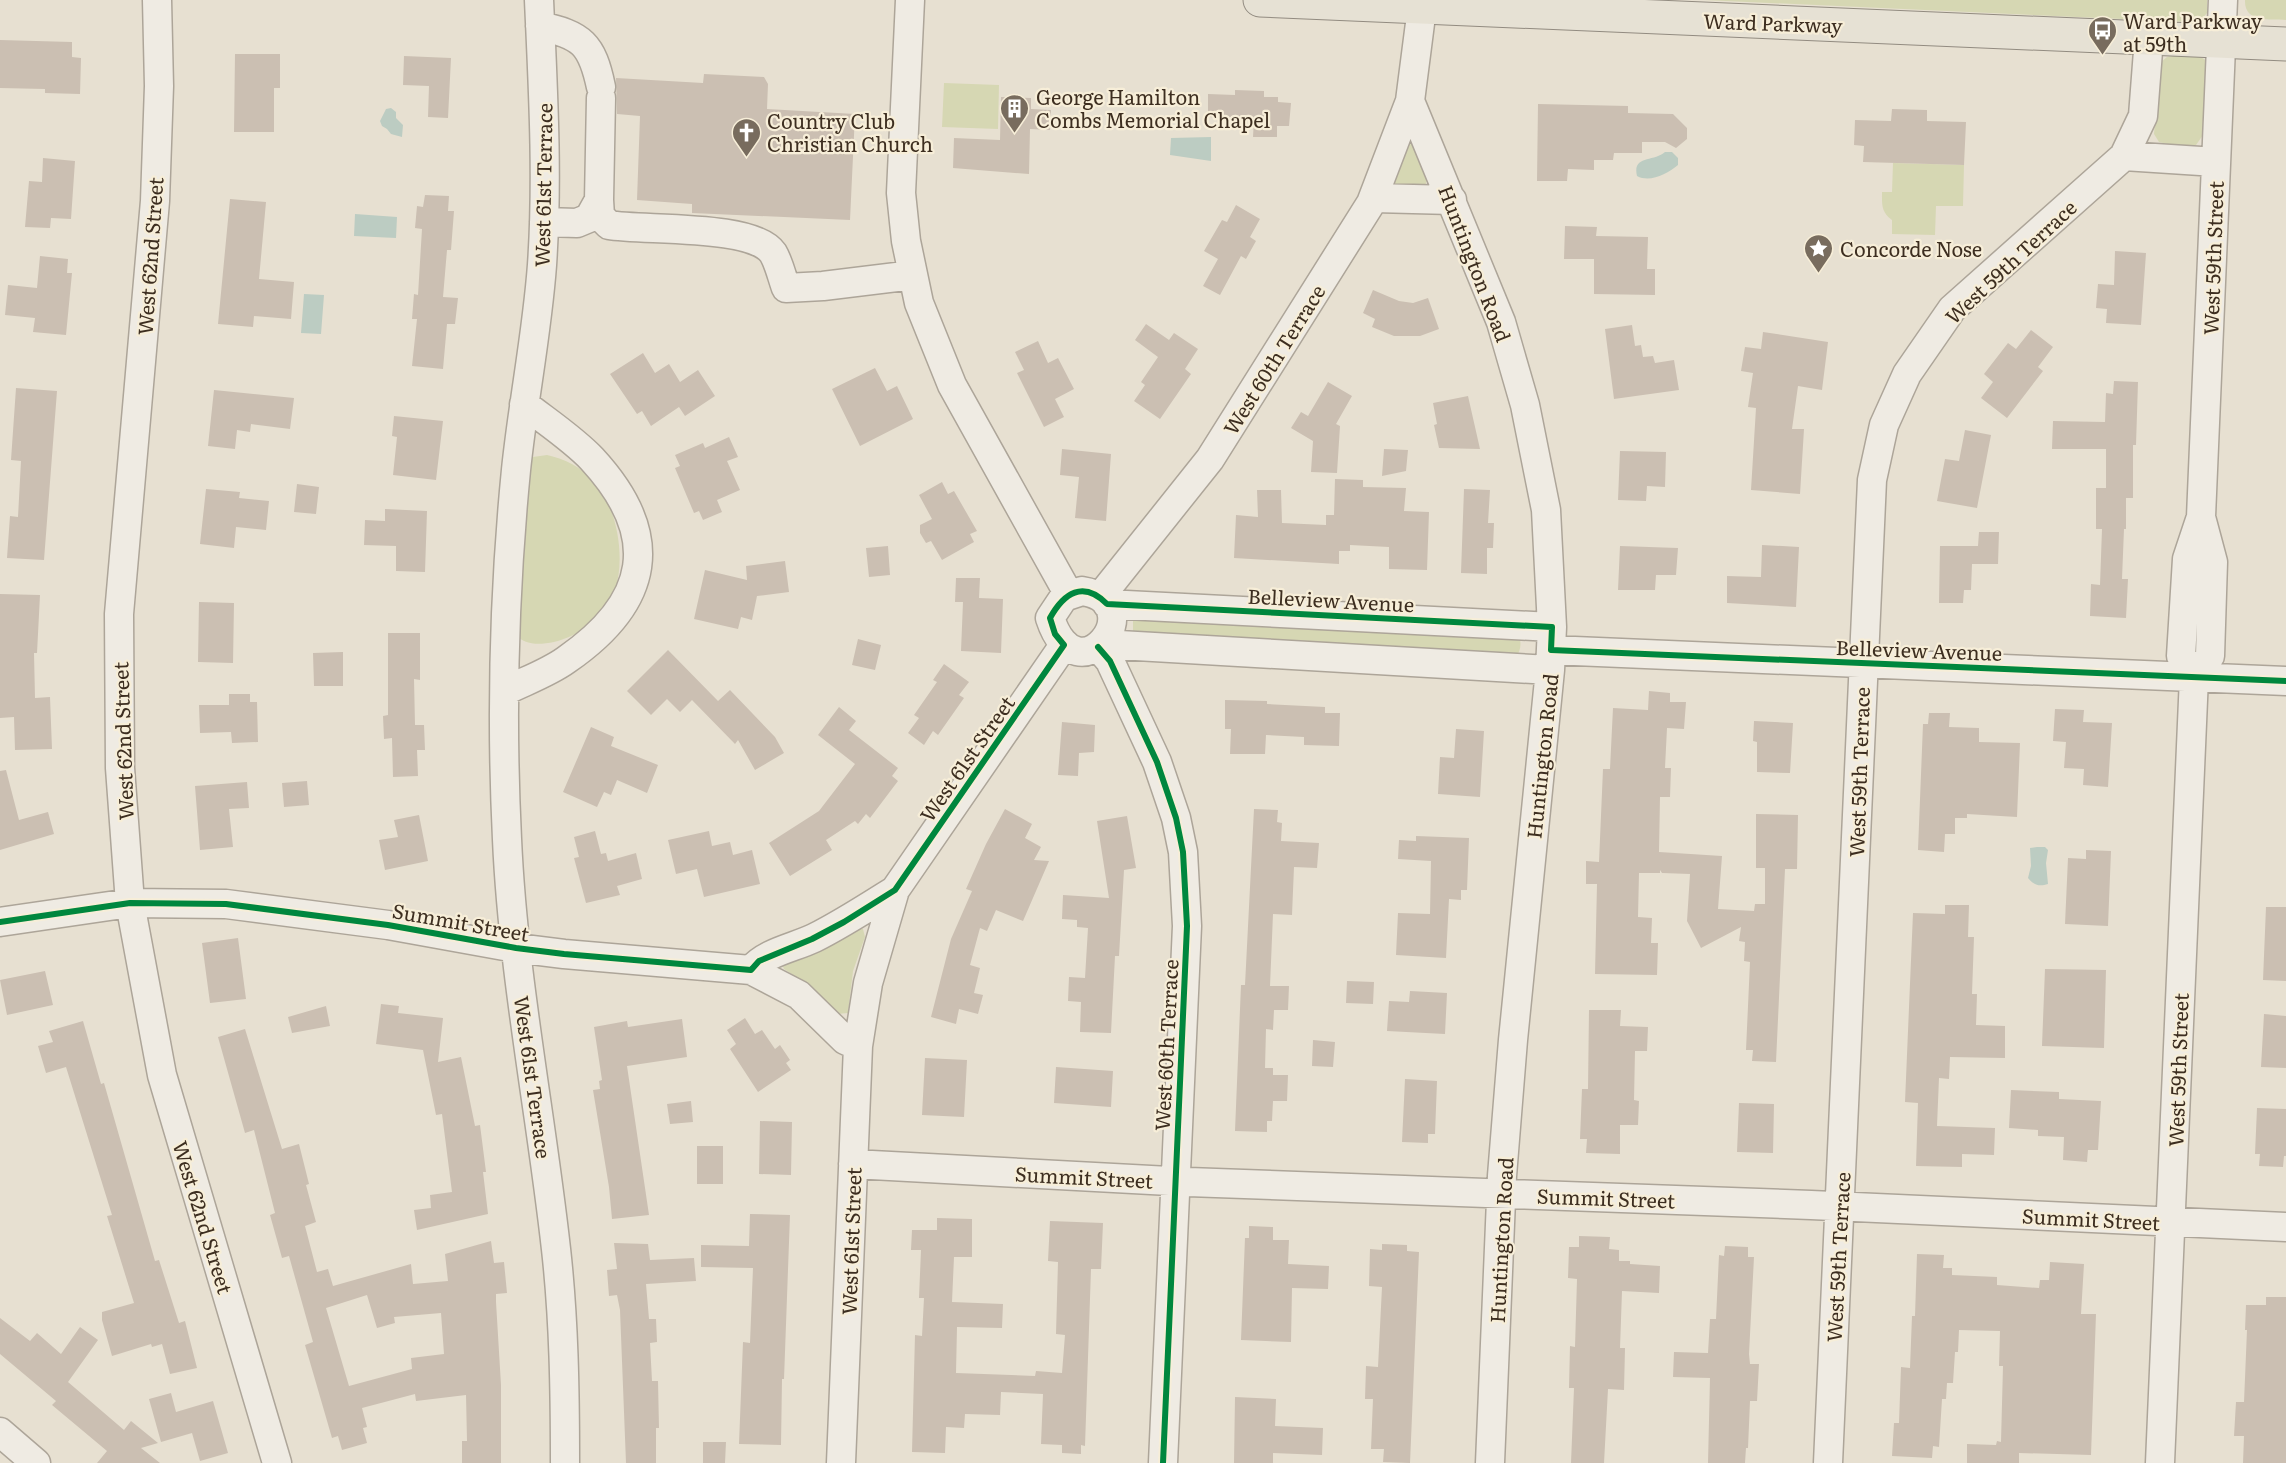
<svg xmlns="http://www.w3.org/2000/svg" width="2286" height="1463" viewBox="0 0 2286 1463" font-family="Literata,serif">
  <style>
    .green { fill: #d6d7b3 }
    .water { fill: #bcccc2 }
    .building { fill: #cbbfb2; fill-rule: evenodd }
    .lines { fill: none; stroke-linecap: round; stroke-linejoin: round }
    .minor-casing { stroke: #ada599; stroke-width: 31 }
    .major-casing { stroke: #928b80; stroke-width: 35 }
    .minor { stroke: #efebe3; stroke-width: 28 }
    .major { stroke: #e6e1d4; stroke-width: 33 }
    .cycleway-casing { stroke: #f7eed8; stroke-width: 10 }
    .cycleway { stroke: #00873e; stroke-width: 6 }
    .labels { text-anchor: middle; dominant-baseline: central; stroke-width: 4.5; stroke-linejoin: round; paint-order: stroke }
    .poi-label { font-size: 20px; fill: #3d2e20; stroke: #f7eed8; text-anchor: start }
    .street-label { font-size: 20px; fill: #3d2e20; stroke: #f7eed8 }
  </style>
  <rect width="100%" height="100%" fill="#e7e0d1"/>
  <path class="green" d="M1704 0H2207V13L2201 20 2189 22Z
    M2245 0H2286V20C2270 19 2244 23 2245 0Z
    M2180 55 2199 56 2207 61 2203 135 2196 145 2181 147 2159 142 2154 134 2160 63 2167 57Z
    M944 83 999 85 998 129 942 127Z
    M1411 126 1427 180 1425 186 1416 187 1389 184Z
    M1893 163 1964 165 1963 206H1936L1935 235 1892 234V220C1881 212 1882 205 1882 192H1892Z
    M547 455C565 459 581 467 594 481 617 506 626 558 615 590 606 616 580 636 554 642 542 644 530 646 519 638L527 464 533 457Z
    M1133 618 1518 634C1522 642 1521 650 1516 657L1133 636Z
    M857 927 863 929 865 937 853 971 848 1013 837 1014 813 988 784 969 782 964Z"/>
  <path class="water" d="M391 108 396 112V118L403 125 402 137 391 134 387 129 382 126 380 121 386 109Z
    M1211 137V161L1170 155 1171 138Z
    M1665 152H1672L1678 158V165C1667 174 1650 183 1637 176 1632 155 1654 162 1665 152Z
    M355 214 397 217 396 238 354 236Z
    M304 294 324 295 321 334 301 333Z
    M2037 847H2045L2048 850 2046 863 2048 884C2039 887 2034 885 2028 878L2031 866 2030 848Z"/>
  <path class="building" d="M0 40 72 42V57L81 58 80 94 45 93V89L0 88Z
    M235 54H280V88H274V132H234Z
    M404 56 451 58 448 118 428 117 429 86 403 85Z
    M704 74 764 77 768 84 767 109 855 114 850 220 692 213V204L637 200 640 116 617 114 616 78 703 83Z
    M1235 90 1264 91V97H1278V102L1291 103 1289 126H1277V137H1253L1254 119 1208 117V94L1235 95Z
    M1001 97 1031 98V109L1051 110 1050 130 1030 129 1029 174 953 168 954 138 1000 140Z
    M1538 104 1628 106V113L1673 114 1687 128V139L1676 148 1665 142H1642V153H1614L1613 160H1594V170L1568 169 1567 181H1537Z
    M1892 109 1927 110V121L1966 122 1964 165 1863 162 1864 146 1854 145 1855 120 1891 121Z
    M43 158 75 161 71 219 51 218 50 228 25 227 29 181 42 182Z
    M425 195 449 196 448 211H454L451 250H447L443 297 458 298 455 324H447L443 369 412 366 417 319H412L414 294 418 295 422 229 415 228 417 206 423 207Z
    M230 199 266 202 259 279 294 282 291 319 254 316 253 327 218 324Z
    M1236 205 1260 219 1250 237 1256 241 1246 259 1241 256 1220 295 1203 286 1218 259 1204 251 1222 220 1227 222Z
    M1565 226 1597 227 1596 236 1648 237 1647 269H1655V295L1594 294V259H1564Z
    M2115 251 2146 253 2141 325 2106 323 2107 309 2096 308 2098 284 2114 285Z
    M40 256 68 259 67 273H72L66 335 33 332 35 318 5 315 8 285 37 288Z
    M1373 290 1399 301 1413 303 1428 298 1439 329 1420 336H1394L1372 327 1375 319 1363 313Z
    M1146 324 1169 340 1174 333 1198 349 1185 369 1191 374 1160 419 1134 401 1145 385 1141 382 1158 357 1135 340Z
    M1632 325 1635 346 1641 345 1643 357 1653 356 1655 363 1674 360 1679 390 1614 399 1605 329Z
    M2031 330 2053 347 2038 367 2043 371 2007 418 1981 398 1993 382 1984 374 2008 343 2016 349Z
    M1763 332 1828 342 1822 390 1798 386 1792 429H1804L1800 494 1751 490 1756 408 1748 407 1753 373 1741 371 1745 347 1761 349Z
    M1038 341 1048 363 1058 358 1074 389 1055 399 1064 417 1044 427 1017 373 1024 370 1015 352Z
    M643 353 655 373 669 364 680 382 698 370 715 396 685 416 679 407 651 426 642 411 637 414 610 374Z
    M875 368 887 391 897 386 913 419 860 446 832 389Z
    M2114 381 2138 382 2136 445H2133V498H2126V529H2124L2122 579H2128L2126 618 2090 616 2091 584 2100 585 2102 529H2096V488H2106V449H2052L2053 421 2105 422 2106 393 2113 394Z
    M1328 382 1352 396 1336 424 1340 426 1337 473 1311 472 1313 441 1291 428 1301 412 1308 416Z
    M16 388 57 391 44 560 7 558 10 516 18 517 21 461 11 460Z
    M214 390 294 398 290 429 251 424 250 432 237 430 235 449 208 446Z
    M1468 396 1480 449 1439 448 1434 425 1437 424 1433 403Z
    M394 416 443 421 436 480 393 475 397 437 392 436Z
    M1965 430 1991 435 1977 508 1937 501 1945 459 1959 461Z
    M729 437 738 457 727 461 740 490 717 500 722 512 703 520 699 511 694 513 675 468 680 466 675 455 703 443 705 448Z
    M1062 449 1111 454 1106 521 1075 518 1079 477 1060 475Z
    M1384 449 1408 450 1406 471 1382 476Z
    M1620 451 1666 452 1665 487 1647 486 1646 501 1618 500Z
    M1335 479 1363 480V487L1406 488 1404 511 1429 512 1427 570 1389 569V547L1350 545V551H1339V564L1234 558 1236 515 1258 517 1257 490H1281L1282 523 1326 525V515H1334Z
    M942 482 948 494 954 491 977 531 970 534 974 542 942 560 931 541 926 543 920 533V525L932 519 919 495Z
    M297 484 319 487 316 514 294 512Z
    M206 489 240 492 239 498 269 501 266 530 236 527 234 548 200 544Z
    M1464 489 1490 490 1488 523H1494L1493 548H1487V574L1461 573Z
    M385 509 427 511 425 572 396 571V546L364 545 365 520 385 521Z
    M1979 532H1999L1998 564H1972L1971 590H1964L1963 603H1939L1940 546H1978Z
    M1762 545 1799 547 1796 607 1727 603V576L1761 577Z
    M888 546 890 575 869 577 866 548Z
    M1620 546 1678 548 1676 575H1656L1655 590H1618Z
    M785 561 789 592 757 596 752 620 741 617 738 629 694 619 705 570 747 580 746 566Z
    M956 578H980L979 598 1003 599 1001 653 961 651 963 602H955Z
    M0 594 40 595 37 653H34L35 698 50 697 52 749 15 750 14 717 0 718Z
    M199 602 234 603 233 663 198 662Z
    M388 633H420V680L414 679 415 725H424L425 750H417L418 776 393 777 392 738 384 739 383 716 388 715Z
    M858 639 881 645 875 670 852 665Z
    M668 650 718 701 730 690 775 737 784 753 755 770 738 740 735 744 692 700 680 712 667 699 651 715 627 691Z
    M343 652V686H314L313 653Z
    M944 664 969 682 959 695 964 698 938 735 933 731 924 745 908 733 919 718 914 715 937 682 933 680Z
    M1649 691 1670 693V702H1686L1684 729 1667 728 1665 768H1671L1670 797H1660L1659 852 1722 856 1718 909 1754 911 1755 904H1765V868H1756V814L1798 815 1797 869H1785L1776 1062 1752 1061 1753 1050H1746L1750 962 1744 961 1745 942 1739 941 1741 927 1701 948 1687 921 1690 874 1662 873 1660 870V873H1639L1638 917 1652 918 1651 943H1658L1657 975 1595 974 1597 884H1586V861L1599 862 1603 769H1610L1613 708 1648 710Z
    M229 694H250V702H257L258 742 232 743 231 732 200 733 199 705H229Z
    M1225 700 1267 701V704L1325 707V713H1340L1339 746 1304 745V737L1266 735 1265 754H1230L1231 729H1225Z
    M839 707 856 721 849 730 898 768 892 776 898 781 870 818 866 814 858 824 855 821 826 840 832 850 790 876 769 843 819 811 855 764 818 735Z
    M2055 709 2084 710 2083 722 2112 723 2108 787 2083 785 2084 769 2064 768 2066 742 2053 741Z
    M1929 713H1950L1949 727 1979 728V742L2020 743 2017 817 1967 814V818H1955V834H1945L1944 852 1918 850 1923 724H1928Z
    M1754 721 1793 723 1790 773 1757 772V742L1753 741Z
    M1062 722 1095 725 1094 752 1079 753 1078 776 1058 775Z
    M591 727 614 737 611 746 658 765 647 793 617 780 611 795 604 792 597 807 563 792Z
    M1456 729 1484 731 1480 797 1438 794 1440 757 1454 758Z
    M6 770 19 820 48 812 54 834 0 850V771Z
    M307 781 309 805 284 807 282 783Z
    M247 782 249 808 229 809 233 847 200 850 195 786Z
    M1005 809 1032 824 1025 838 1041 847 1034 860 1049 861 1023 921 996 910 987 931 980 928 970 965 980 968 974 993 983 995 978 1014 959 1009 956 1024 931 1017 951 939 972 891 966 889 986 844Z
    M1254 809 1278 810 1277 822 1282 823 1281 841 1319 843 1317 868 1294 867 1292 915 1273 914 1270 986H1289L1288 1010H1274L1273 1030 1266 1029 1265 1068H1273V1075H1288L1287 1101H1273L1272 1121H1267V1132L1235 1131 1241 985H1245Z
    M419 815 428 861 385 870 379 840 398 837 394 820Z
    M1127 816 1136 868 1124 870 1119 956H1115L1111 1033 1080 1032 1081 1002 1068 1001 1069 977 1085 978 1088 928 1077 927V920L1062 919 1063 895 1109 898 1097 821Z
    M595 831 601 854 606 853 608 861 636 853 642 879 617 886 620 895 586 903 574 858 579 857 574 837Z
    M709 831 712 846 730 842 733 855 752 850 760 884 704 897 697 869 676 874 668 840Z
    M1416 836 1469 838 1467 890H1461V900L1449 899 1446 958 1396 955 1398 913 1430 914 1431 861 1398 859 1399 840 1416 841Z
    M2086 850 2111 851 2108 926 2065 924 2068 858 2086 859Z
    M1945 905H1969L1968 937H1974L1972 994H1977L1976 1025 2005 1026V1058L1950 1057 1949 1079 1939 1078 1937 1126 1995 1128 1994 1155 1962 1154V1167L1916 1166 1918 1103 1905 1102 1913 913 1945 914Z
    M2266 907H2286V981L2263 980Z
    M238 938 246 999 210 1003 202 943Z
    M2045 969 2106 970 2104 1048 2042 1046Z
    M45 971 53 1005 7 1015 0 980Z
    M1347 981 1374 982 1373 1004 1346 1003Z
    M1410 991 1447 993 1445 1034 1387 1031 1389 1001 1409 1002Z
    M381 1004 399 1006 398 1013 443 1018 438 1062 461 1057 475 1126 480 1125 486 1172H483L488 1214 417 1230 414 1210 431 1208 430 1195 452 1192 442 1114 436 1115 423 1050 376 1044Z
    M326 1006 330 1026 292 1033 288 1017Z
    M1589 1010H1621L1620 1026 1648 1027 1647 1051H1635L1634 1100 1639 1101 1638 1125H1620V1154L1586 1153 1587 1139H1580L1582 1089H1588Z
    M2264 1014 2286 1016V1068L2261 1067Z
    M745 1018 755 1034 762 1030 775 1049 780 1045 790 1060 786 1063 791 1070 758 1092 730 1049 736 1044 727 1030Z
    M682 1019 687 1057 627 1066 649 1215 612 1219 609 1187 593 1090 600 1089 599 1081 602 1080 594 1027 627 1021 628 1027Z
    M83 1021 101 1084 104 1083 155 1261 159 1260 179 1323 185 1321 197 1368 170 1374 162 1344 152 1347 151 1344 112 1356 102 1320V1312L134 1303 107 1216 112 1215 66 1067 46 1073 38 1046 53 1042 49 1031Z
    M245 1029 282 1149 299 1144 309 1184 306 1185 316 1222 305 1226 317 1272 328 1269 333 1286 411 1264 413 1284 448 1281 445 1254 491 1241 494 1263 504 1262 507 1293 496 1294V1302L501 1385V1463H462V1441H467L466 1395 416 1401 415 1394 362 1408 367 1427 363 1428 367 1443 342 1450 338 1436 332 1438 305 1345 313 1342 289 1256 282 1258 270 1215 275 1213 254 1130 245 1133 218 1037ZM367 1295 377 1328 395 1323 394 1317 441 1313 444 1354 411 1358 412 1369 349 1386 326 1308Z
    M1313 1040 1335 1042 1333 1067 1312 1066Z
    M925 1058 967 1060 964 1117 922 1115Z
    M1056 1067 1113 1071 1111 1107 1054 1103Z
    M1405 1079 1437 1081 1435 1134H1428V1143L1402 1142Z
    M2011 1090 2059 1092V1099L2101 1101 2098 1150H2088L2087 1162 2063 1160 2064 1137 2038 1136V1130L2009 1128Z
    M691 1101 693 1122 670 1124 667 1104Z
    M1739 1103 1774 1104 1773 1153 1737 1152Z
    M2257 1108 2286 1109V1156H2284L2283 1167 2259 1166 2260 1154H2255Z
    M760 1121 792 1122 791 1175 759 1174Z
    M697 1146H723V1184H697Z
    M750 1214 790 1215 784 1379H782L781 1445 739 1444 743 1342 750 1343 753 1268 701 1267V1245L749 1246Z
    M937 1218 972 1219V1257H954L952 1302 1003 1304 1002 1328 957 1327 956 1373 1035 1376 1036 1371 1062 1373 1065 1335 1056 1334 1058 1262 1048 1261 1050 1221 1103 1223 1101 1269H1091L1085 1446 1081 1445V1454L1062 1453V1445L1041 1444 1043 1394 1001 1392 1000 1415 965 1414 964 1428 946 1427 945 1453 912 1452 915 1335 922 1336 924 1298H919L921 1250H911L912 1230H937Z
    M1249 1226 1273 1227V1240H1289L1288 1264 1329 1266 1328 1289 1292 1288 1291 1342 1241 1340 1245 1238H1249Z
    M1579 1236 1610 1237 1609 1249 1619 1250V1261H1630V1264L1660 1266 1659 1293 1622 1291 1620 1348H1625L1624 1390 1608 1389 1604 1463H1571L1574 1388H1569L1570 1346 1575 1347 1577 1279 1568 1278 1569 1247H1579Z
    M614 1243 648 1244 650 1260 694 1258 696 1281 646 1284 649 1319H656L657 1342 650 1343 652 1381H658L659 1428H656V1463H626L620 1310 617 1295 609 1296 607 1270 617 1269Z
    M1382 1244 1407 1245V1251L1419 1252 1410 1463 1383 1462 1384 1449H1371L1373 1399H1365L1366 1366 1378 1367 1382 1287 1369 1286 1370 1249 1382 1250Z
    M1725 1246 1748 1247V1257H1754L1749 1354 1750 1364H1759L1757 1401H1750L1748 1448H1746L1745 1463H1708L1710 1378 1673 1377 1674 1352 1708 1353 1710 1319H1716L1719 1255 1724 1256Z
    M1917 1254 1944 1255 1943 1268H1952V1275L1997 1277V1285L2039 1288 2040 1280H2049L2050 1262 2084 1264 2081 1314H2096L2091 1455 2019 1453V1463H1967V1444L1996 1445 1997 1441 2001 1442 2003 1366H1999L2000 1331 1959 1330 1958 1352H1955L1953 1383H1947L1946 1399H1942L1939 1447 1933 1446 1932 1458 1892 1456 1894 1423H1899L1901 1367 1910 1368 1912 1316H1915Z
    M2266 1297H2286V1463H2243L2244 1436H2234L2236 1402H2244L2247 1330H2245L2246 1305H2266Z
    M0 1318 30 1341 37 1333 61 1354 80 1327 98 1340 68 1382 124 1430 131 1421 158 1443 141 1448 160 1463H97L107 1451 52 1405 56 1401 0 1354Z
    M171 1393 176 1412 213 1401 228 1453 200 1461 192 1433 161 1442 149 1399Z
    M1235 1397 1276 1399 1275 1426 1323 1428 1322 1455 1273 1453V1463H1234Z
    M703 1442H726L725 1463H703Z"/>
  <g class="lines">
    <defs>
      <path id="minor" d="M157 0 159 86 155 201 119 614 120 768 130 903 162 1075 277 1463
        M539 0C543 89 548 177 542 265 537 334 523 402 516 470 504 592 501 717 507 839 513 976 541 1113 556 1249 564 1320 565 1392 565 1463
        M910 0 901 193 906 241 919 303 952 385 1069 595
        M1423 0 1410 101 1501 322 1525 405 1546 510 1552 627 1550 670 1513 1040 1502 1176 1490 1463
        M540 26C582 35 592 44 601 87
        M2124 156 2216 162
        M1374 198 1452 200
        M599 200 600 216 609 225C643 231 754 224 773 253 779 263 782 277 786 288L823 286 913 275
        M544 222 577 223 589 218 599 200 601 98
        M1082 591C1154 602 1078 703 1050 618L1064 597Z
        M1100 597 1210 459 1371 203 1410 101
        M1107 604 1552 627
        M1102 644 1550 670
        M1098 647 1110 661 1157 762 1176 818 1183 852 1187 926 1163 1463
        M1551 650 2286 681
        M2194 677 2210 656 2213 562 2201 517
        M505 691C525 681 548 673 566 660 650 602 663 536 592 459 573 439 547 422 524 404
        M0 922 130 903 226 904 388 925 516 948 564 954 751 970 799 995 845 1040 858 1046
        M751 970C766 952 793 948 814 938 842 924 868 907 895 890
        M853 1164 1188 1182 1811 1205 2286 1227
        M0 1432 36 1463
        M841 1463 858 1046 868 983 895 890 1064 645
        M1828 1463 1872 480 1884 425 1907 374 1952 309 2124 156 2143 116 2149 38
        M2160 1463 2194 677 2181 656 2187 559 2201 517 2223 0"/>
      <path id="major" d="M1260 0 2286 44"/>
    </defs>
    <use href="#minor" class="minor-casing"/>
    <use href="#major" class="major-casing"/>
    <use href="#minor" class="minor"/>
    <use href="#major" class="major"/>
    <defs>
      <path id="cycleway" d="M1098 647 1110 661 1157 762 1176 818 1183 852 1187 926 1163 1463
        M0 922 130 903 226 904 388 925 516 948 564 954 751 970 759 961 812 939 844 922 895 890 1064 645 1055 634 1050 618C1064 593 1083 580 1107 604L1552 627 1551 650 2286 681"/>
    </defs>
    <use href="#cycleway" class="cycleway-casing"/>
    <use href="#cycleway" class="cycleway"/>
  </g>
  <defs>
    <symbol id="bus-pin" viewBox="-11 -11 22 30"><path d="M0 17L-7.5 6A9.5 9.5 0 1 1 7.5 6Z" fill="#786c5e" stroke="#f7eed8"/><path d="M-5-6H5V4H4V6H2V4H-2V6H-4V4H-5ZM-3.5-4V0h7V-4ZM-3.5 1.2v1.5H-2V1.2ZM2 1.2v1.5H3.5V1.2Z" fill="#fff"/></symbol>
    <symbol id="building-pin" viewBox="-11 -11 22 30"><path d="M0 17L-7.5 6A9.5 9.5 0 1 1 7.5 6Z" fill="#786c5e" stroke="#f7eed8"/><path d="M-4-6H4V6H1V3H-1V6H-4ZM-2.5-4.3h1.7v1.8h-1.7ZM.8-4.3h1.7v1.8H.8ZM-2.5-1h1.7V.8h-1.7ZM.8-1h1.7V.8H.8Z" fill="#fff"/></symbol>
    <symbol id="church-pin" viewBox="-11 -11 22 30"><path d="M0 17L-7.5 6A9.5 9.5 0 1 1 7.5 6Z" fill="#786c5e" stroke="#f7eed8"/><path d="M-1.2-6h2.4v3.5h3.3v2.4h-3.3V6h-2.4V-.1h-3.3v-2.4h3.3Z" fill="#fff"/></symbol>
    <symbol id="sight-pin" viewBox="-11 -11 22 30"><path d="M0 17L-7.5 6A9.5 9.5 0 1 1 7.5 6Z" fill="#786c5e" stroke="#f7eed8"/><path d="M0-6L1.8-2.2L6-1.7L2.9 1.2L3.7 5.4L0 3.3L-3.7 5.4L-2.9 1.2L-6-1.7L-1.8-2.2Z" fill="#fff"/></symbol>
  </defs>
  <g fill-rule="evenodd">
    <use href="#bus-pin" x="2086" y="14" width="33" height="45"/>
    <use href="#building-pin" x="998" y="92" width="33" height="45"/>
    <use href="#church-pin" x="730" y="116" width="33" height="45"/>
    <use href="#sight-pin" x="1802" y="232" width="33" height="45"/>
  </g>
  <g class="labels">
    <g class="poi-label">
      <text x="2123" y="20">Ward Parkway<tspan x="2123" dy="23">at 59th</tspan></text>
      <text x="1036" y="96">George Hamilton<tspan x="1036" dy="23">Combs Memorial Chapel</tspan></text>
      <text x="767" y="120">Country Club<tspan x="767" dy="23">Christian Church</tspan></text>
      <text x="1840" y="248">Concorde Nose</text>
    </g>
    <g class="street-label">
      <text transform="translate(1773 22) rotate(2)">Ward Parkway</text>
      <text transform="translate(542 185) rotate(-89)">West 61st Terrace</text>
      <text transform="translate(149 256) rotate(-86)">West 62nd Street</text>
      <text transform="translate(2212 258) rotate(-88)">West 59th Street</text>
      <text transform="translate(2010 261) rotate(-43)">West 59th Terrace</text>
      <text transform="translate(1476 263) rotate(69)">Huntington Road</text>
      <text transform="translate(1273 359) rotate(-58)">West 60th Terrace</text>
      <text transform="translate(1331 599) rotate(3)">Belleview Avenue</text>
      <text transform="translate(1919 649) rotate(2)">Belleview Avenue</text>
      <text transform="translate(122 741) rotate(-92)">West 62nd Street</text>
      <text transform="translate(1541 756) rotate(-84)">Huntington Road</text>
      <text transform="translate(966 758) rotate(-55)">West 61st Street</text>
      <text transform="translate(1858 772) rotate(-88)">West 59th Terrace</text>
      <text transform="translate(461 921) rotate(10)">Summit Street</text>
      <text transform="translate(1165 1045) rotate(-87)">West 60th Terrace</text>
      <text transform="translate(2177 1070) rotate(-88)">West 59th Street</text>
      <text transform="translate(534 1077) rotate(82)">West 61st Terrace</text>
      <text transform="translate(1084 1176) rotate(3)">Summit Street</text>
      <text transform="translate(1606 1197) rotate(2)">Summit Street</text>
      <text transform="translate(204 1217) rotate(73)">West 62nd Street</text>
      <text transform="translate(2091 1218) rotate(3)">Summit Street</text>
      <text transform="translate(1500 1240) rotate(-87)">Huntington Road</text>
      <text transform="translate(850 1241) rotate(-88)">West 61st Street</text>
      <text transform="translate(1837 1257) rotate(-87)">West 59th Terrace</text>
    </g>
  </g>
</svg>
